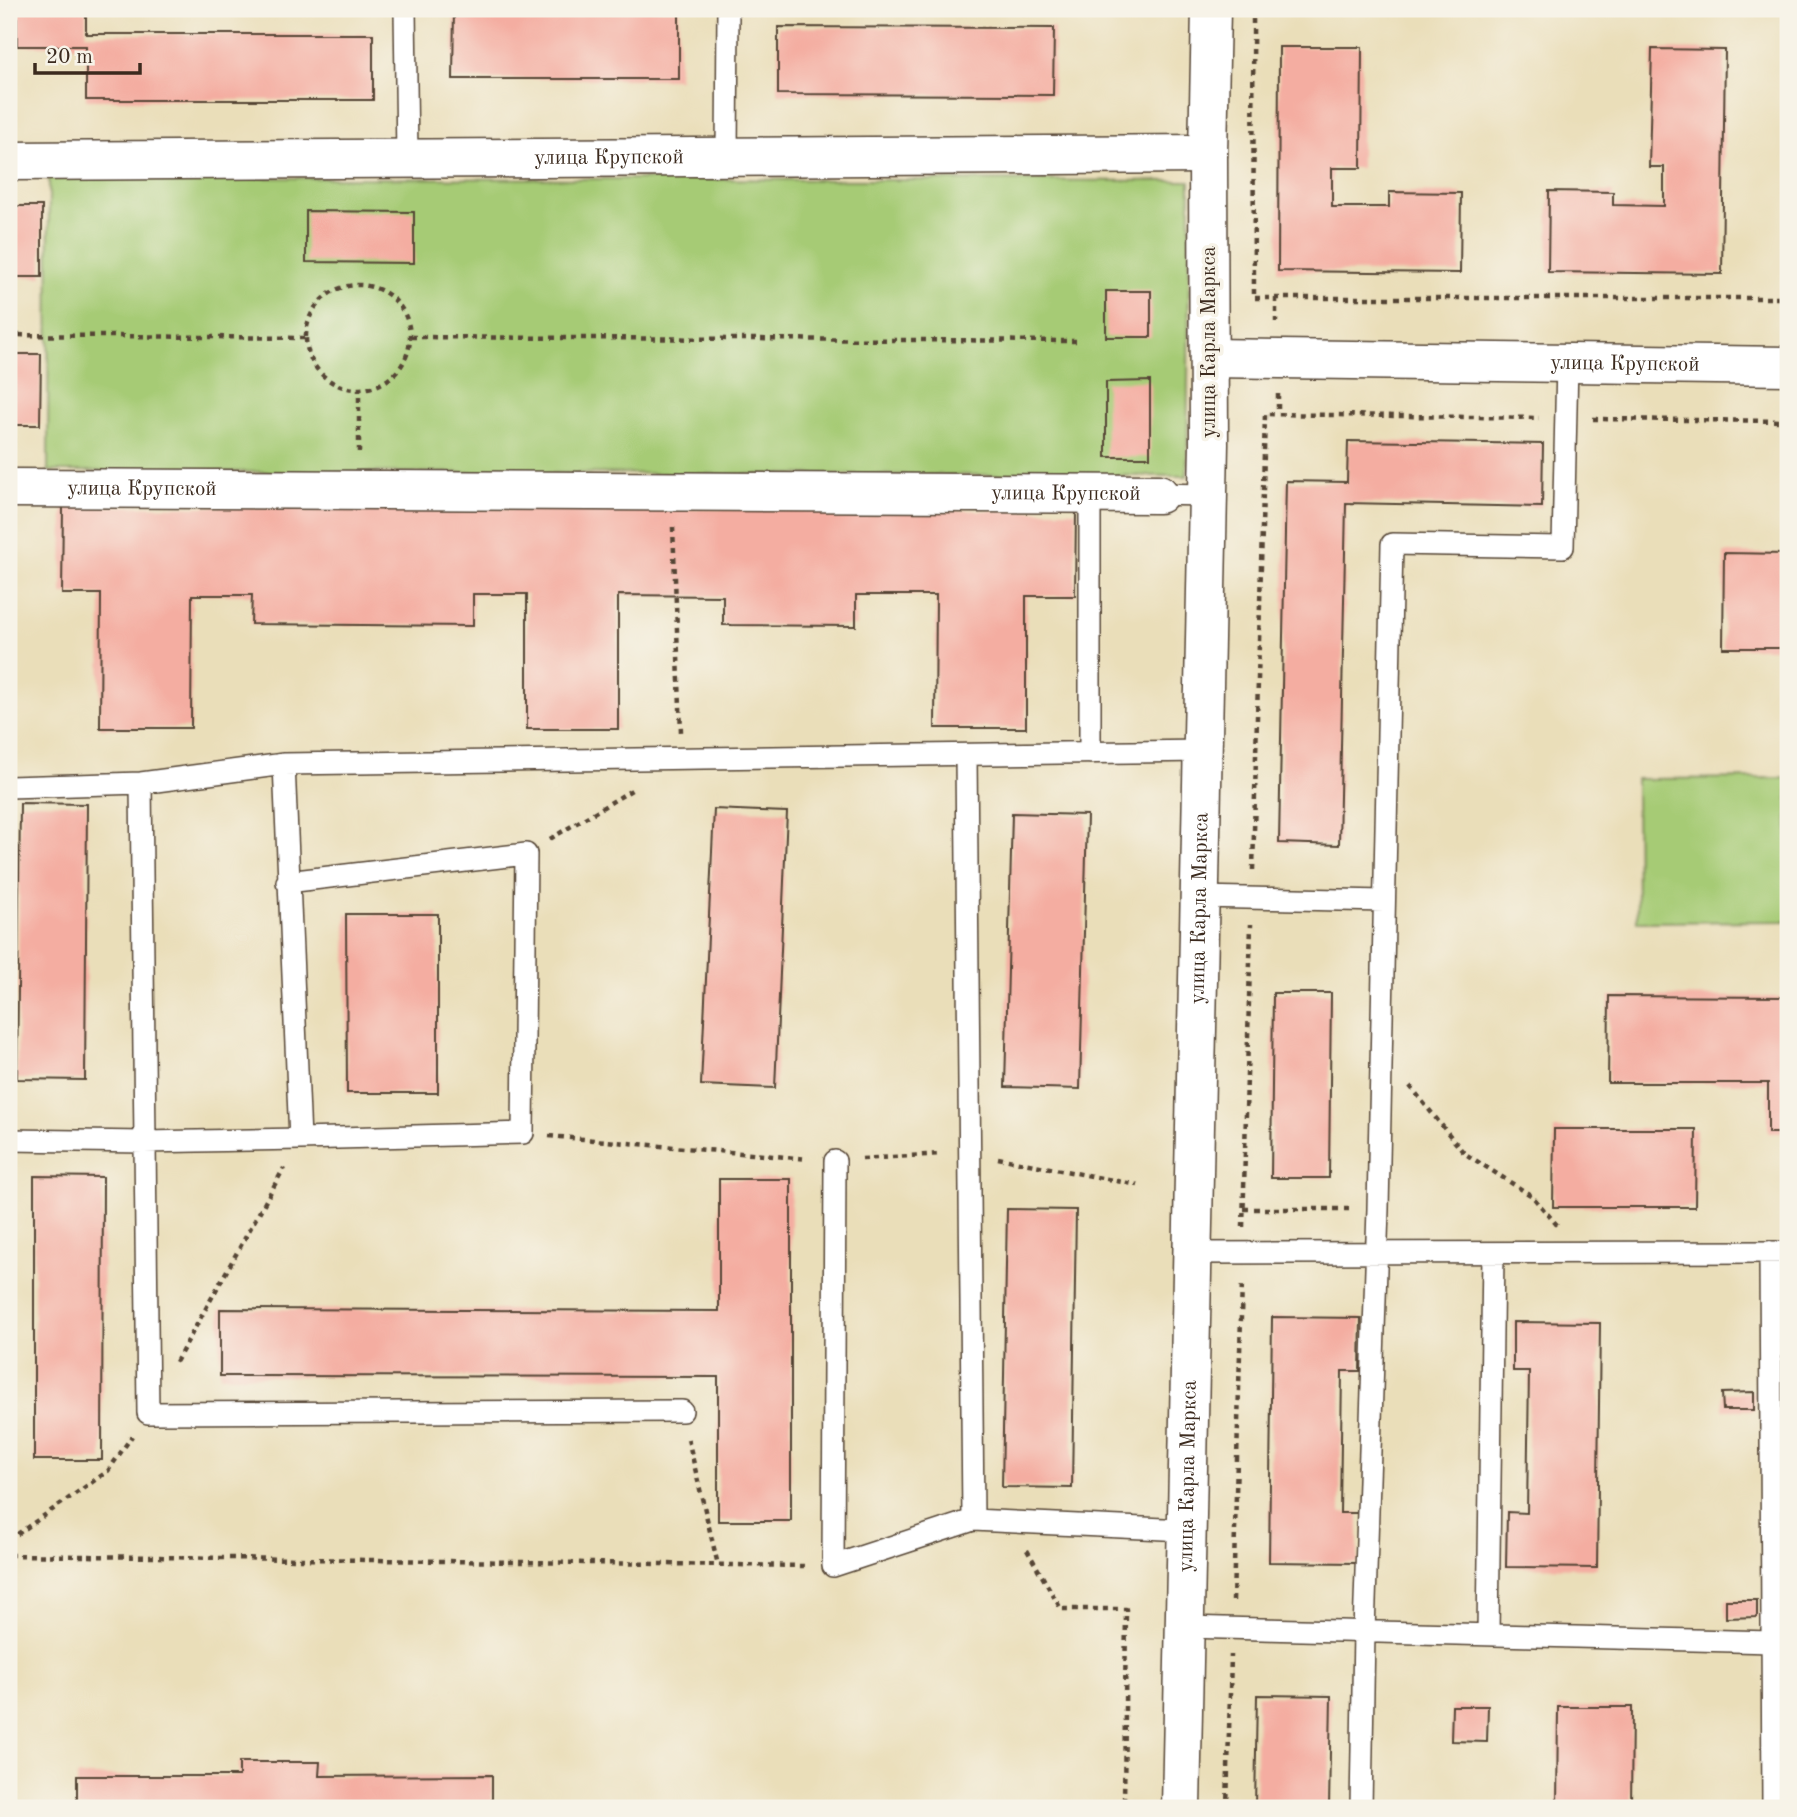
<svg xmlns="http://www.w3.org/2000/svg" width="1797" height="1817" viewBox="0 0 1797 1817" font-family="'Old Standard TT',serif">
  <style>
    .green { fill: #a6cb75; stroke: #707a4a; stroke-width: 2 }
    .building { fill: #f4ada1 }
    .lines { fill: none; stroke-linecap: round; stroke-linejoin: round }
    .lane-casing { stroke: #554535; stroke-width: 24 }
    .street-casing { stroke: #554535; stroke-width: 41 }
    .path { stroke: #554535; stroke-width: 4.5; stroke-dasharray: 5 5; stroke-linecap: butt }
    .lane { stroke: #fff; stroke-width: 21 }
    .street { stroke: #fff; stroke-width: 38 }
    .labels { text-anchor: middle; dominant-baseline: central; stroke-width: 7; stroke-linejoin: round; paint-order: stroke }
    .street-label { font-size: 21px; fill: #3b2a1e; stroke: #f7f3e8 }
  </style>
  <rect width="100%" height="100%" fill="#f7f3e8"/>
  <filter id="ink" filterUnits="userSpaceOnUse"><feTurbulence type="fractalNoise" baseFrequency=".0143" numOctaves="2"/><feDisplacementMap in="SourceGraphic" scale="14" xChannelSelector="R" yChannelSelector="G"/><feConvolveMatrix kernelMatrix="1 2 1 2 8 2 1 2 1" color-interpolation-filters="sRGB"/></filter>
  <filter id="wash" filterUnits="userSpaceOnUse"><feTurbulence type="fractalNoise" baseFrequency=".00686" numOctaves="4" result="noise"/><feDisplacementMap in="SourceGraphic" scale="28" xChannelSelector="R" yChannelSelector="G"/><feGaussianBlur stdDeviation="1.57" result="paint"/><feColorMatrix in="noise" values="0 0 0 0 0 0 0 0 0 0 0 0 0 0 0 0 0 1.4 0 .05"/><feComposite in="paint" operator="in"/></filter>
  <g filter="url(#wash)">
    <rect width="100%" height="100%" fill="#eadeb9"/>
    <path class="green" d="M49 177 1190 181 1187 476 48 471Z
      M1788 778V921L1637 922 1636 779Z"/>
    <g id="blocks">
      <path class="building" d="M17 9H86V34H373V100H86V46H17Z
        M454 9H679V79H453Z
        M778 27 1054 28 1053 95 778 94Z
        M1279 47H1362L1361 168H1332V207H1389V192L1461 193 1460 273 1278 271Z
        M1652 49 1725 50 1722 274 1548 272 1549 191 1613 192V205L1664 206V167H1649Z
        M10 206H42V277H10Z
        M306 211 414 212V263L306 262Z
        M1106 291H1151V337H1106Z
        M11 354H41L40 425H10Z
        M1150 381V457H1106V382Z
        M1348 441 1543 444 1542 507 1346 503 1339 845 1279 843 1286 481 1347 482Z
        M63 506 1076 511 1075 596H1026V728H935L936 595H856V626L723 625V596L618 595V729H527V594H473V626L251 624 252 595H192L191 728H100L101 594H62Z
        M1724 553 1788 554 1787 648H1723Z
        M20 803 87 804 85 1080 17 1079Z
        M714 809 787 812 775 1088 701 1085Z
        M1012 813 1087 815 1080 1089 1005 1087Z
        M346 914H438V1093H347Z
        M1273 993H1331L1329 1178H1271Z
        M1609 996 1788 997V1133H1768V1083H1608Z
        M1554 1129H1696L1695 1207H1553Z
        M34 1176 103 1177 102 1460H34Z
        M719 1179H791V1521H718V1377L220 1376V1309L719 1311Z
        M1007 1209 1076 1210 1072 1488 1002 1487Z
        M1272 1317 1361 1318 1360 1371H1342L1340 1513H1358V1563L1269 1562Z
        M1513 1322 1600 1323 1597 1568 1506 1567 1507 1512 1527 1513 1529 1371H1513Z
        M1754 1392V1410H1723L1722 1393Z
        M1726 1600H1757V1617L1726 1618Z
        M1257 1695 1331 1696 1329 1808H1255Z
        M1452 1706H1488L1487 1742 1451 1741Z
        M1558 1707H1632L1631 1808H1557Z
        M239 1762H320L319 1776 492 1775V1808H77V1776H239Z"/>
    </g>
  </g>
  <g filter="url(#ink)">
    <use href="#blocks" fill-opacity="0" stroke="#554535" stroke-width="2"/>
    <g class="lines">
      <defs>
        <path id="lane" d="M405 9 407 158
          M727 156 728 9
          M1152 494 1208 495
          M1090 753V494H1099
          M966 755 973 1520
          M284 764 300 1139 523 1133 526 854 287 882
          M141 783 148 1413 682 1411
          M9 787 141 783 284 764 1203 751
          M1200 897 1384 901
          M9 1140 144 1142 300 1139
          M835 1161 833 1566 973 1520 1186 1530
          M1770 1252 1773 1808
          M1192 1253 1788 1252
          M1185 1627 1772 1642
          M1488 1634 1493 1253
          M1361 1808 1364 1632 1378 1209 1392 544 1563 547 1567 362"/>
        <g id="street">
          <path id="s1" d="M9 161 1208 154"/>
          <path id="s2" d="M1210 358 1788 366"/>
          <path id="s3" d="M9 488 1159 494"/>
          <path id="s4" d="M1181 1808 1209 444 1208 154 1211 9"/>
        </g>
      </defs>
      <use href="#lane" class="lane-casing"/>
      <use href="#street" class="street-casing"/>
      <path class="path" d="M1253 9 1254 298H1788
        M306 337a52 52 0 1 1 104 0a52 52 0 1 1-104 0Z
        M1276 298V322
        M9 335 306 338
        M411 337 1076 341
        M1278 394V414
        M1593 419 1788 421
        M359 452V390
        M673 527 681 732
        M550 839 635 788
        M1253 870 1265 414 1539 418
        M1410 1086 1464 1153 1532 1196 1557 1225
        M549 1136 808 1159
        M998 1158 1138 1185
        M862 1159 941 1154
        M1244 1209H1351
        M1243 1227 1251 924
        M176 1362 284 1168
        M688 1439 718 1565
        M9 1540 108 1471 132 1436
        M1027 1550 1061 1609H1126L1124 1808
        M9 1555 807 1566
        M1233 1601 1242 1281
        M1227 1808 1231 1655"/>
      <use href="#lane" class="lane"/>
      <use href="#street" class="street"/>
    </g>
  </g>
  <g class="labels">
    <g class="street-label">
      <text stroke="none"><textPath href="#s1" startOffset="600">улица Крупской</textPath></text>
      <text transform="translate(1209 342) rotate(-90)">улица Карла Маркса</text>
      <text stroke="none"><textPath href="#s2" startOffset="415">улица Крупской</textPath></text>
      <text stroke="none"><textPath href="#s3" startOffset="133">улица Крупской</textPath></text>
      <text stroke="none"><textPath href="#s3" startOffset="1057">улица Крупской</textPath></text>
      <text stroke="none"><textPath href="#s4" startOffset="900">улица Карла Маркса</textPath></text>
      <text stroke="none"><textPath href="#s4" startOffset="332">улица Карла Маркса</textPath></text>
    </g>
  </g>
  <rect width="1797" height="1817" fill="none" stroke="#f7f3e8" stroke-width="35"/>
  <path d="M35 63v10h105v-10" fill="none" stroke="#3b2a1e" stroke-width="3.5"/>
  <text x="46" y="63" font-size="21" fill="#3b2a1e" stroke="#f7f3e8" stroke-width="5" paint-order="stroke">20 m</text>
</svg>
